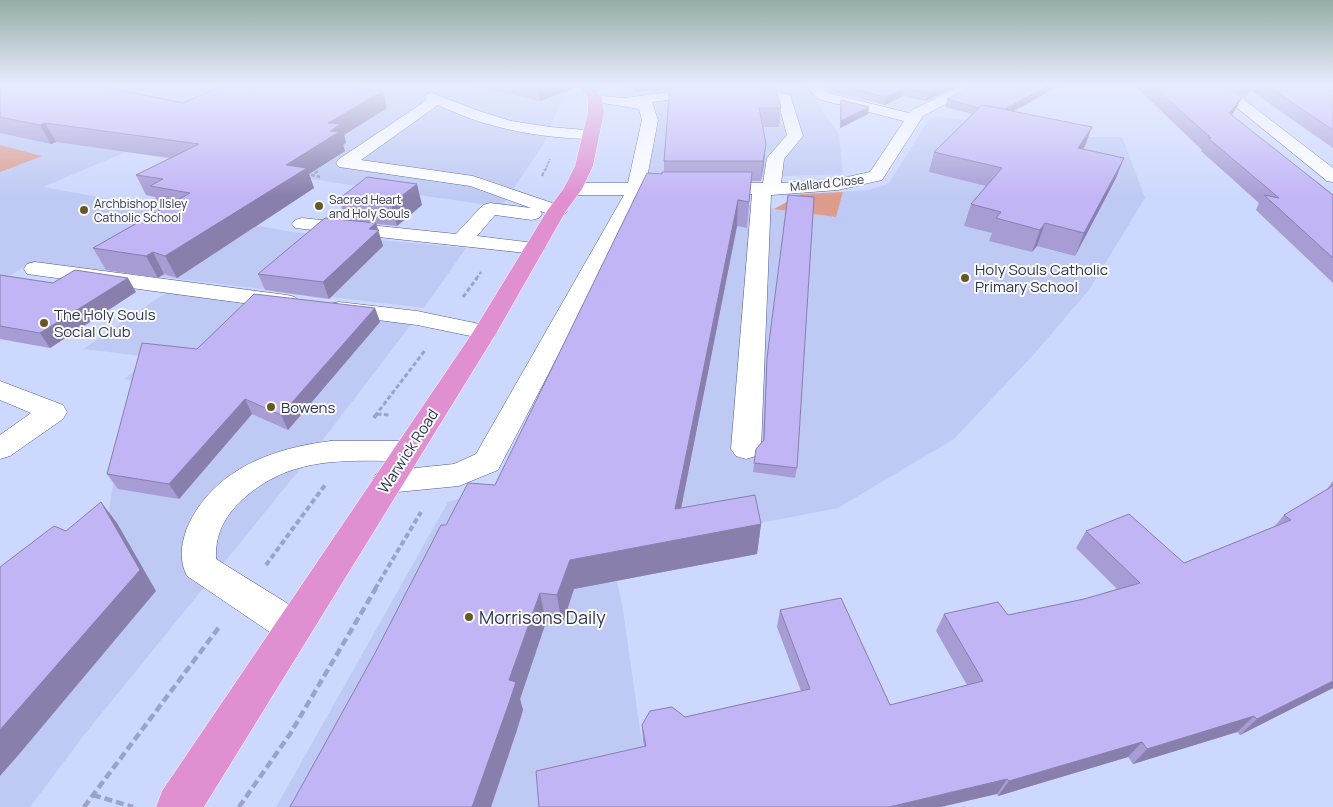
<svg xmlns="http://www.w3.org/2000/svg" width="1333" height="807" viewBox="0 0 1333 807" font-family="Manrope,sans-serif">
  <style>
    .built { fill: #bfcaf4 }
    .green { fill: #de9c8d }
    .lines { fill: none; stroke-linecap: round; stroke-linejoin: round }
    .minor-casing { stroke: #4e5a92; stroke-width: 1 }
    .highway-casing { stroke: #fff; stroke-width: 1 }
    .path-far4 { stroke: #9ba4c6; stroke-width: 2; stroke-dasharray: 3 1; stroke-linecap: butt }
    .path-far3 { stroke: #9ba4c6; stroke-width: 2.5; stroke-dasharray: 4 2; stroke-linecap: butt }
    .path-far2 { stroke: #9ba4c6; stroke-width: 3; stroke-dasharray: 4.5 2.5; stroke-linecap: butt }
    .path-far1 { stroke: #9ba4c6; stroke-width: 4; stroke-dasharray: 5.5 3; stroke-linecap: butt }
    .path { stroke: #9ba4c6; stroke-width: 4.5; stroke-dasharray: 8 4; stroke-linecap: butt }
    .minor { fill: #fff; fill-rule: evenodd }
    .highway { fill: #e090d1; fill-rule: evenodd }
    .wall { fill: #a79cd4 }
    .shaded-wall { fill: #887fac }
    .building { fill: #c2b5f6; stroke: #887fac }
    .poi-dot { fill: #665825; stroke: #fafafa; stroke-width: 2 }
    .labels { text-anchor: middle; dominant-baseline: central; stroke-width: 4; stroke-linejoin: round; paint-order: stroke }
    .far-street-label { font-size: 12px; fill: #2f354e; stroke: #fafafa }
    .far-poi-label { font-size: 12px; fill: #2f354e; stroke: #fafafa; text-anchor: start }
    .poi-label { font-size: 15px; fill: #2f354e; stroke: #fafafa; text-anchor: start }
    .street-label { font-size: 15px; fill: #2f354e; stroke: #fafafa }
    .near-poi-label { font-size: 18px; fill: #2f354e; stroke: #fafafa; text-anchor: start }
  </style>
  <rect width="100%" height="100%" fill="#cdd8fe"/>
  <path class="built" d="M0 84H558L563 95 544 143 501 207 126 152 43 187 292 232 466 248 424 308 33 262 0 281Z
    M605 84H805L839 135 843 174 646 181 656 127 648 103 620 100Z
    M936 116 1073 137H1121L1123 139 1145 198 1089 290 1035 353 954 439 838 508 611 552 623 610 640 730 657 807H276L448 502 503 485 741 204 836 217 843 192 869 190 888 184 929 120Z
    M167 292 261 307 413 322 309 458 84 735 30 807H0V603L108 518 117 456 169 389 124 379 151 357 83 349Z"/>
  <path class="green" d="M0 145 42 156 0 172Z
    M843 192 836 217 774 209 801 194Z"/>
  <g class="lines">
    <defs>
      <path id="minor" d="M804 84H819L828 93 909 113 912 110 966 84H984L923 116 882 180 838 190 771 195 761 449 756 456 746 459 736 456 731 449 752 194 707 192 704 188 707 184 713 182 763 183 767 158 787 135 778 101C737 91 693 96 652 102L658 120 646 183 657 185 659 189 657 193 642 195 498 470 459 486 387 493 376 490 372 482 376 474 387 471 454 464 476 454 624 195H573L566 193 564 189 566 185 573 183H628L642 120 639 109 590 101 588 98 590 95 625 98 684 90 727 87 767 90 790 95 803 136 784 159 781 183 838 179 870 172 904 121 818 99Z
        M1208 84H1224L1333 168V182L1327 181Z
        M432 93 476 110 511 121 550 127 597 131 599 134 591 139C538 138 486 128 438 105L361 160 473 176 564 207 567 211 564 215 557 217 540 211 542 214 539 218 532 220 495 215 477 236 542 244 545 248 542 252 535 254 295 228 292 224 295 220 302 218 456 234 483 205 490 203 531 208 470 186 339 167 336 163 339 159 427 100 425 97 427 94Z
        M35 262 287 295 295 297 299 302 295 307 287 309 27 274 24 269 27 264Z
        M339 302 417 311 494 327 497 332 494 337 485 339 417 325 331 314 327 309 331 304Z
        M0 381 63 405 67 412 63 419 10 456 0 459V435L31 413 0 400Z
        M331 441H407L417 444 422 451 417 458 407 461C344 461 290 455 241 501 224 517 215 535 216 559L306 615 311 627 306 639 293 643 280 639 187 576C179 561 181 544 187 528 212 470 272 448 331 441Z"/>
      <path id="highway" d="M577 84H591L602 98 604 112 593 166 582 189 566 211 497 332 204 807H156L162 791 473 332 547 211 564 188 575 166 588 112V98Z"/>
    </defs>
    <use href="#minor" class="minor-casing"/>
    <use href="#highway" class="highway-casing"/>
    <path class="path-far4" d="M545 171 550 159"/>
    <path class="path-far3" d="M318 171 312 175 320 177
      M542 176 545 169
      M476 279 481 272"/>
    <path class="path-far2" d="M463 297 477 278
      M377 414 389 415
      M375 416 426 349"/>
    <path class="path-far1" d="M374 418 376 415
      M266 565 325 485
      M375 589 421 512"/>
    <path class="path" d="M93 795 133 807
      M84 807 220 626
      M239 807 290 734 376 588"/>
    <use href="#minor" class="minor"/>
    <use href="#highway" class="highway"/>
  </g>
  <path class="wall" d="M0 84H99L96 85 183 103 387 108 344 135 346 143 343 145 345 151 309 174 314 188 177 278 164 274 158 278 106 270 93 248 164 207H160L155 197 146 195 136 175 170 158 56 142 51 144 0 133Z
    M469 84H576L577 87 540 101Z
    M627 84H770L781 108 779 127H763L764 164 761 181H751L747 228 737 226 681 508 761 524 757 554 574 589 562 625 546 622 520 699 523 710 516 733 446 525 495 485 664 172V161L669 90 635 92Z
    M826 84H962L926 101 903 96 885 105 829 91Z
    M1062 84 1014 111 1085 146 1083 149 1116 178 1075 256 1037 246 1032 252 989 241 992 233 964 226 971 204 986 186 929 172 934 152 972 114 945 107 947 99Z
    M1133 84H1226L1242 97 1236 109 1232 115 1333 195V283L1256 210 1259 203 1201 151 1202 150Z
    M1227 84H1321L1333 91V148L1250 90 1245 98Z
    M841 100 868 114 840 128V107Z
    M339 199 422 205 397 226 376 224 383 246 329 299 265 290 258 274 346 220Z
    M0 275 53 283 136 292 50 348 0 339Z
    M375 308 380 322 288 430 252 414 179 499 118 489 107 474 197 349Z
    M767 358 797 468 795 478 753 472 756 449 763 440Z
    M1333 481V688L1240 735 1237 732 1133 764 1128 757 998 796 997 794 644 746 643 741 642 725 685 717 801 691 777 627 780 610 890 705 967 685 936 631 944 614 1008 615 1084 599 1117 589 1076 548 1086 531 1184 563 1274 527 1284 515 1327 489Z"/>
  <path class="shaded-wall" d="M538 84H576L577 87 540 101Z
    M635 84H727V85L635 92Z
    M948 84H962L926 101 928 93Z
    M1051 84H1062L996 121 998 113Z
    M1252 84H1254L1250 90 1245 98Z
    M904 88 903 96 885 105 886 97Z
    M383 91 387 108 344 135 346 143 343 145 345 151 309 174 314 188 177 278 165 256 286 165 328 123Z
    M1242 97 1236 109 1223 126 1229 113Z
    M869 107 868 114 840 128 841 121Z
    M45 123 56 142 51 144 40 125Z
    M1092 127 1085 146 1071 168 1078 148Z
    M766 144 764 164 761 181 763 161Z
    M1124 158 1116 178 1075 256 1084 233Z
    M417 184 422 205 397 226 391 204Z
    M738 200 737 226 675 539V509Z
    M376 223 383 246 329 299 323 282 369 229Z
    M1045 223 1037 246 1032 252 1040 230Z
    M153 252 164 274 158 278 146 256Z
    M128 278 136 292 50 348 40 333Z
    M375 308 380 322 288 430 281 415Z
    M245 399 252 414 179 499 169 484Z
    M101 502 117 523 156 591 21 752 0 776V730Z
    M761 524 757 554 574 589 562 625 557 595 570 560Z
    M540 593 546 622 520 699 523 710 516 733 491 807H472L509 680Z
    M1333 681V688L1240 735 1257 719Z
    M1254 716 1237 732 1133 764 1147 749Z
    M1142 742 1128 757 998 796 1009 781Z
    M1007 779 997 794 941 807H889Z"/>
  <path class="building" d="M0 84H91L183 103 226 84H320L383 91 328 123 341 124 330 131 339 132 286 165 307 168 165 256 153 252 146 256 93 248 190 193 150 186 163 179 136 175 199 144 45 123 40 125 0 117Z
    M679 84H767L775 85 781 108H759L766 144 763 161H664L670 85Z
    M832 84H948L928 93 904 88 886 97Z
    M975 84H1051L1005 109 982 105 979 108 947 99Z
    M1151 84H1226L1242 97 1229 113 1333 195V258L1264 195 1279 198 1208 138H1211Z
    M1265 84H1321L1333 91V130Z
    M841 100 869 107 841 121Z
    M982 105 1092 127 1078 148 1124 158 1084 233 1045 223 1040 230 996 218 1001 212 971 204 1002 168 934 152Z
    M662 172H752L749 202 738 200 675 509 755 495 761 524 570 560 557 595 540 593 509 680 516 682 508 706 472 807H290L374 655 441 525H446L468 483 495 485 647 173 662 174Z
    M367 177 417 184 391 204 339 199Z
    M788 195 814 197 797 468 754 463 756 449 764 440 767 358Z
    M325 218 376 223 369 229 379 230 323 282 258 274Z
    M75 270 128 278 40 333 0 326V275L53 283Z
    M254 294 375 308 281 415 245 399 169 484 107 474 142 343 197 349Z
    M1333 484V681L1257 719 1254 716 1147 749 1142 742 1009 781 1007 779 889 807H539L536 771 646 746 642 725 650 711 672 707 685 717 810 689 780 610 841 598 890 705 983 681 944 614 998 602 1008 615 1084 599 1140 583 1086 531 1129 514 1184 563 1291 520 1284 515 1331 487Z
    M101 502 140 570 0 730V567L54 526 66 531Z"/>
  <linearGradient id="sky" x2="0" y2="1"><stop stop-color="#95aca5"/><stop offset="0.43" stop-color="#e8edff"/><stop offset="1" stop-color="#e8edff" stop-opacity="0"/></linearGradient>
  <rect width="1333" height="197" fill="url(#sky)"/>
  <g class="poi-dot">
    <circle cx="319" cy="206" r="5"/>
    <circle cx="84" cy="210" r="5"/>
    <circle cx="965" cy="278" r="5"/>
    <circle cx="44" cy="323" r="5"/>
    <circle cx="271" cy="407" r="5"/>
    <circle cx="469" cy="617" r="5"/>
  </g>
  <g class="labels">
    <g class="far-street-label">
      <text transform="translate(827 183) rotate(-6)">Mallard Close</text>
    </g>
    <g class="far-poi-label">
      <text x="329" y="199">Sacred Heart<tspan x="329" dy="14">and Holy Souls</tspan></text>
      <text x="94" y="203">Archbishop Ilsley<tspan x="94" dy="14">Catholic School</tspan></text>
    </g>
    <g class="poi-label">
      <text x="975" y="269">Holy Souls Catholic<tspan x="975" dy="17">Primary School</tspan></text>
      <text x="54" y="314">The Holy Souls<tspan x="54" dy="17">Social Club</tspan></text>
      <text x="281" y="407">Bowens</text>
    </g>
    <g class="street-label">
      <text transform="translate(408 451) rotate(-57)">Warwick Road</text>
    </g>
    <g class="near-poi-label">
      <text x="479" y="617">Morrisons Daily</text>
    </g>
  </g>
</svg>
